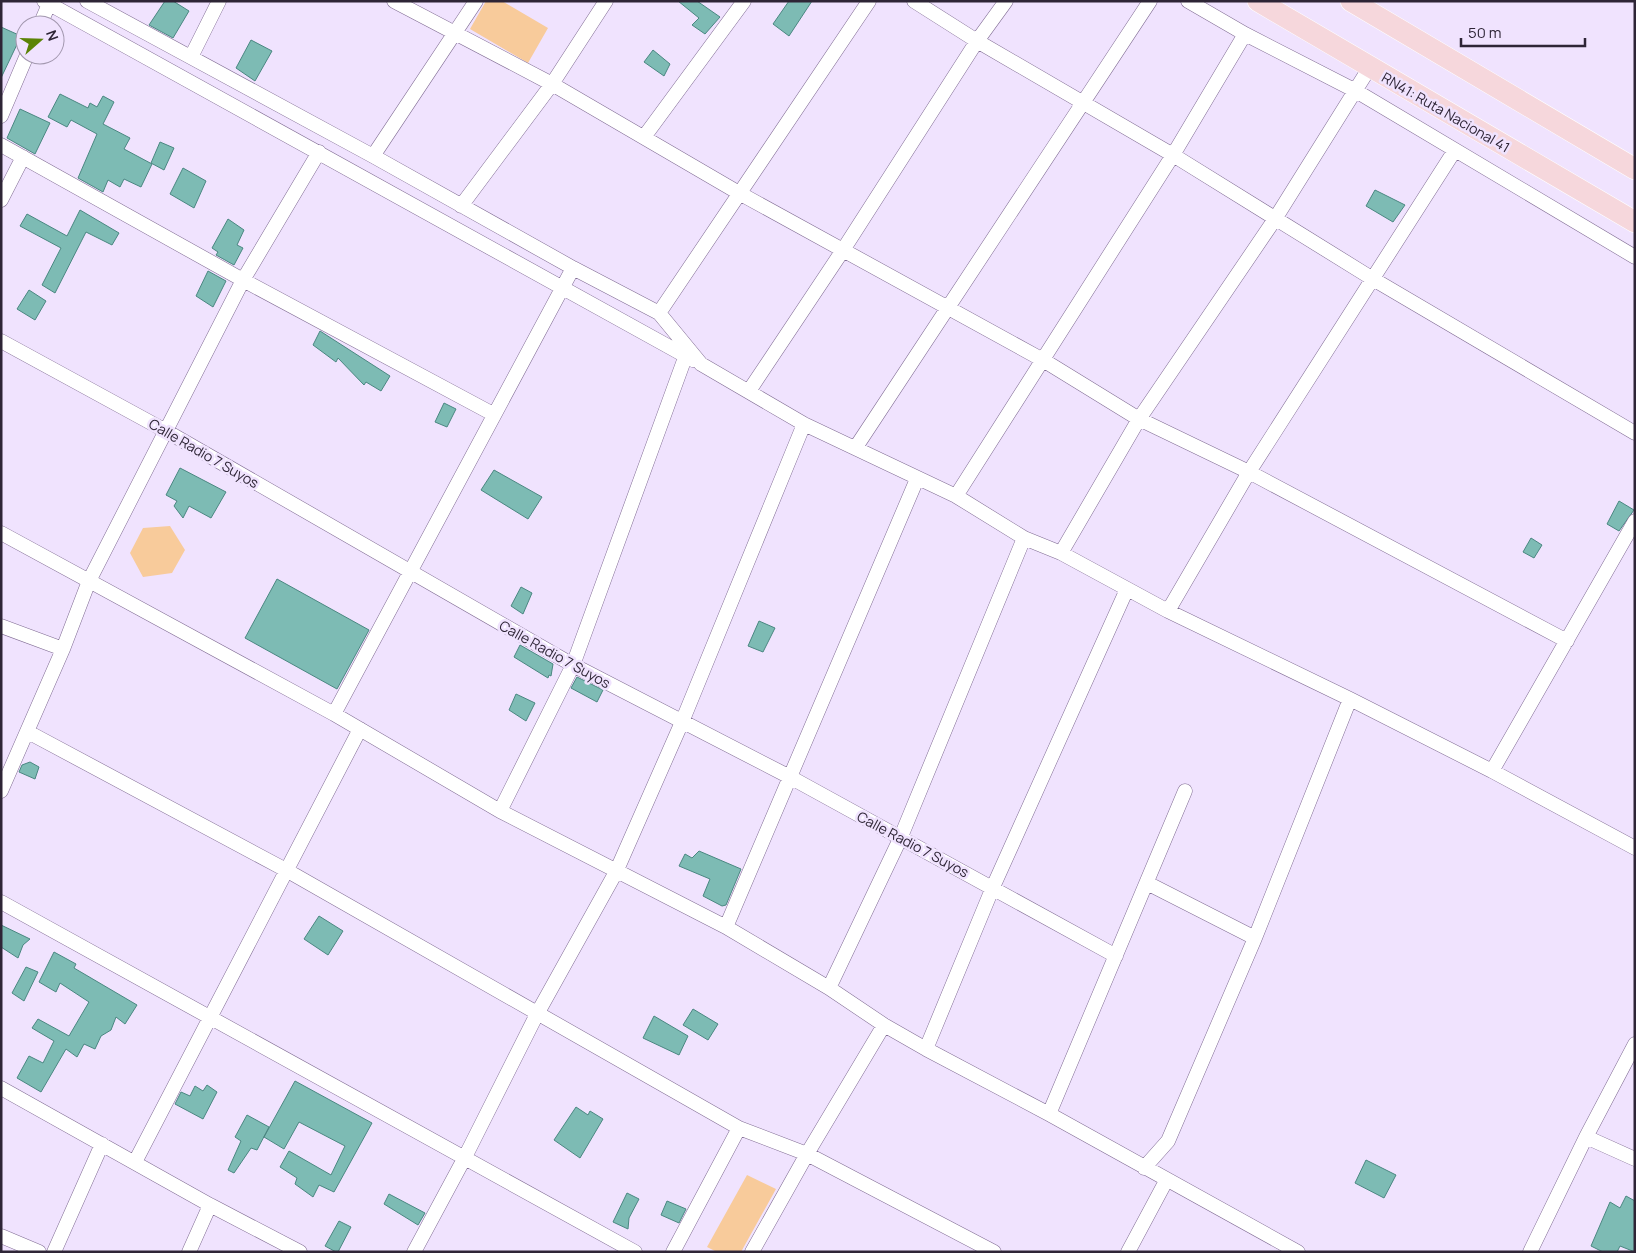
<svg xmlns="http://www.w3.org/2000/svg" width="1636" height="1253" viewBox="0 0 1636 1253" font-family="Manrope,sans-serif">
  <style>
    .green { fill: #f8cb9b }
    .building { fill: #7dbbb4; stroke: #4a8781 }
    .lines { fill: none; stroke-linecap: round; stroke-linejoin: round }
    .street-casing { stroke: #816d94; stroke-width: 15 }
    .primary-casing { stroke: #fff; stroke-width: 22 }
    .street { stroke: #fff; stroke-width: 14 }
    .primary { stroke: #f6d7dc; stroke-width: 21 }
    .labels { text-anchor: middle; dominant-baseline: central; stroke-width: 5; stroke-linejoin: round; paint-order: stroke }
    .street-label { font-size: 14px; fill: #2e2536; stroke: #f0e3fe }
  </style>
  <rect width="100%" height="100%" fill="#f0e3fe"/>
  <path class="green" d="M486 1H502L548 28 528 63 470 29Z
    M170 526 185 550 172 573 143 577 130 553 143 528Z
    M747 1175 776 1189 741 1252H717L707 1247Z"/>
  <path class="building" d="M165 1H173L189 11 173 38 149 25Z
    M678 1H697L720 17 705 34 692 25 699 18Z
    M789 1H812L789 36 773 24Z
    M1 27 21 36 1 78Z
    M251 40 272 51 255 81 236 68Z
    M653 50 670 64 664 76 644 62Z
    M60 94 88 108 90 103 97 107 103 96 114 102 103 124 130 138 124 149 152 164 141 187 124 179 120 187 108 180 103 192 78 178 97 134 71 120 67 127 48 117Z
    M20 109 50 123 35 154 7 138Z
    M160 142 174 148 164 170 151 163Z
    M183 168 206 181 194 208 170 194Z
    M1375 190 1405 205 1393 222 1366 206Z
    M80 210 119 233 112 245 86 232 55 293 42 285 61 248 20 226 27 214 67 236Z
    M228 219 244 230 237 245 243 248 234 265 216 255 218 252 212 248Z
    M208 271 226 281 213 307 196 296Z
    M29 290 46 301 35 320 17 309Z
    M320 331 390 376 381 391 366 382 364 385 338 358 336 362 313 345Z
    M444 403 456 409 447 427 435 422Z
    M180 468 226 492 211 518 189 506 183 518 174 506 177 501 166 495Z
    M494 470 542 497 528 519 481 490Z
    M1619 501 1634 510 1619 531 1607 524Z
    M1531 538 1542 545 1534 558 1523 552Z
    M277 579 369 630 337 689 245 638Z
    M521 587 532 593 523 614 511 606Z
    M759 621 775 628 763 652 748 646Z
    M520 645 553 664 551 676 549 675 548 678 514 657Z
    M577 677 603 690 597 702 571 688Z
    M516 694 535 703 526 721 509 710Z
    M30 762 39 767 35 779 19 772 22 765Z
    M699 851 741 869 726 905 722 906 703 896 710 879 679 866 685 854 692 858Z
    M319 916 343 931 328 955 304 939Z
    M1 925 30 939 23 945 18 958 1 947Z
    M54 952 76 964 74 968 137 1005 125 1024 116 1017 111 1030 101 1036 95 1049 84 1044 77 1057 66 1049 41 1092 17 1078 29 1056 43 1063 54 1041 32 1028 38 1019 69 1036 89 1002 60 983 56 992 39 982Z
    M26 967 38 972 24 1001 12 993Z
    M693 1009 718 1024 708 1040 683 1025Z
    M654 1016 688 1036 679 1055 643 1038Z
    M295 1081 372 1123 334 1192 319 1185 313 1197 295 1184 297 1178 280 1167 289 1151 331 1175 345 1146 299 1122 284 1149 264 1137Z
    M207 1085 217 1092 203 1119 175 1104 181 1092 190 1096 195 1086 203 1091Z
    M576 1107 588 1115 590 1111 603 1119 580 1158 554 1140Z
    M247 1115 269 1127 257 1150 251 1148 234 1173 228 1170 241 1141 235 1137Z
    M1366 1160 1396 1175 1384 1198 1355 1183Z
    M627 1193 639 1199 629 1218 628 1229 613 1222Z
    M389 1194 425 1213 418 1225 384 1204Z
    M1626 1196 1635 1201V1252L1620 1246 1617 1252H1603L1591 1246 1610 1202 1620 1208Z
    M667 1201 686 1209 679 1223 661 1215Z
    M339 1221 351 1227 338 1252H336L325 1246Z"/>
  <g class="lines">
    <defs>
      <path id="street" d="M44 1 693 360
        M87 1 373 156 573 268 659 313 701 364 804 424 956 496 1024 538 1061 553 1168 611 1350 699 1492 771 1635 848
        M394 1 552 84 739 193 1043 360 1139 419 1249 472 1567 641
        M914 1 977 41 1173 155 1373 279 1635 433
        M40 25 49 4
        M1245 34 1356 91 1635 257
        M191 57 219 1
        M1 116 27 55
        M644 137 744 1
        M1 145 243 280 493 414
        M373 156 476 1
        M1 200 23 157
        M461 206 552 84 606 1
        M659 313 869 1
        M1 341 166 431 573 665 788 776 1116 956
        M749 391 843 250 977 41 1006 1
        M856 447 1150 1
        M956 496 1173 155 1245 34 1188 1
        M1 533 334 714 500 811 726 927 829 988 884 1025 926 1049 1049 1114 1298 1252
        M1061 553 1139 419 1275 219 1370 67
        M1168 611 1249 472 1455 150
        M1 626 63 649
        M334 714 573 268
        M28 732 286 870 739 1128 807 1154 994 1252
        M1492 771 1635 521
        M1 791 63 649 89 581 243 280 319 152
        M500 811 573 665 686 355
        M1147 883 1255 938
        M1 902 635 1252
        M726 927 917 479
        M829 988 900 839 1024 538
        M926 1049 993 887 1127 589
        M1 1088 210 1205 300 1252
        M1049 1114 1185 791
        M1586 1137 1635 1159
        M135 1162 360 729
        M1144 1168 1168 1141 1255 938 1350 699
        M1 1236 39 1252
        M54 1252 102 1144
        M189 1252 210 1205
        M414 1252 464 1159 537 1014 616 872 682 722 804 424
        M673 1252 739 1128
        M752 1252 807 1154 884 1025
        M1128 1252 1166 1181
        M1530 1252 1586 1137 1635 1044"/>
      <path id="primary" d="M1258 1 1635 222
        M1351 1 1635 169"/>
    </defs>
    <use href="#street" class="street-casing"/>
    <use href="#primary" class="primary-casing"/>
    <use href="#street" class="street"/>
    <use href="#primary" class="primary"/>
  </g>
  <g class="labels">
    <g class="street-label">
      <text transform="translate(1446 112) rotate(30)">RN41: Ruta Nacional 41</text>
      <text transform="translate(204 453) rotate(30)">Calle Radio 7 Suyos</text>
      <text transform="translate(555 654) rotate(29)">Calle Radio 7 Suyos</text>
      <text transform="translate(913 844) rotate(28)">Calle Radio 7 Suyos</text>
    </g>
  </g>
  <rect width="1636" height="1253" fill="none" stroke="#2e2536" stroke-width="5"/>
  <g transform="translate(40 40) rotate(70)"><circle r="24" fill="#f0e3fe" stroke="#a297ae"/>
  <path d="M0-4L9 19L0 12L-9 19Z" fill="#5b8305"/>
  <text y="-8" font-size="14" font-weight="bold" text-anchor="middle" fill="#2e2536">N</text>
  </g>
  <path d="M1461 38v8h124v-8" fill="none" stroke="#2e2536" stroke-width="2.5"/>
  <text x="1468" y="38" font-size="15" fill="#2e2536" stroke="#f0e3fe" stroke-width="4" paint-order="stroke">50 m</text>
</svg>
